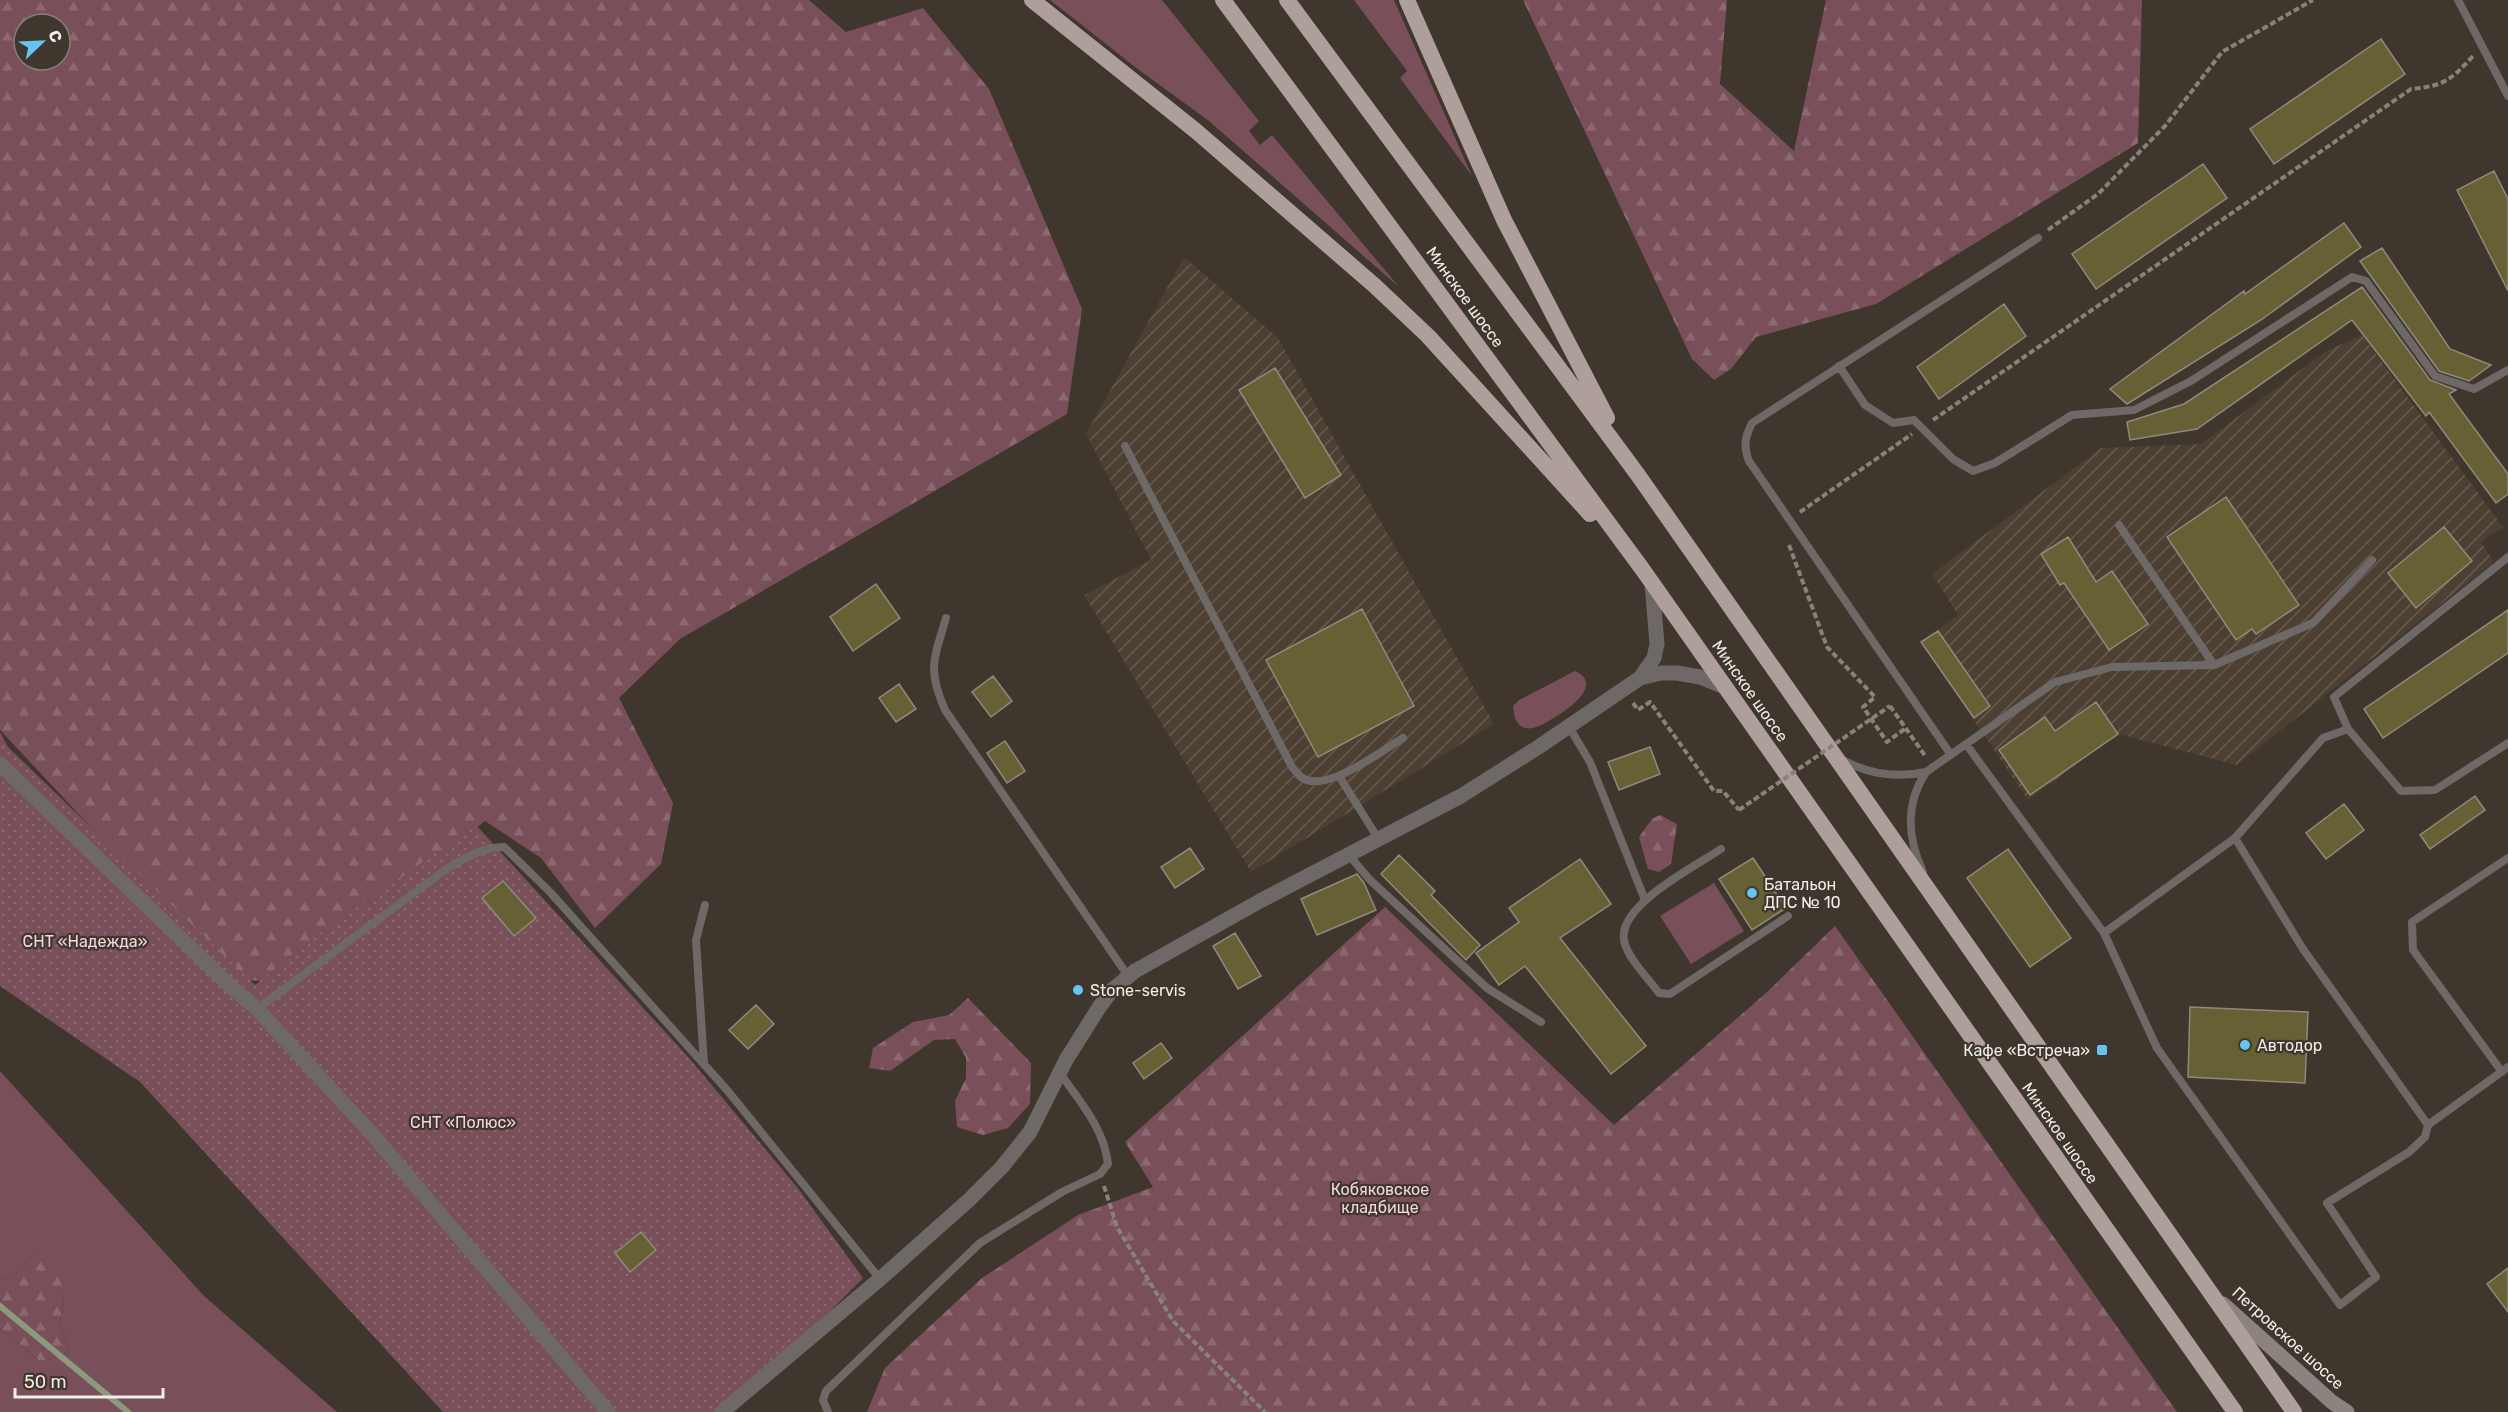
<svg xmlns="http://www.w3.org/2000/svg" width="2508" height="1412" viewBox="0 0 2508 1412" font-family="Rubik,sans-serif">
  <style>
    .industrial { fill: url(#industrial-furrows) }
    .grass { fill: #794f5a }
    .forest { fill: url(#forest-firs); fill-rule: evenodd }
    .garden { fill: url(#garden-dots) }
    .lines { fill: none; stroke-linecap: round; stroke-linejoin: round }
    .stream { stroke: #8b997d; stroke-width: 6 }
    .building { fill: #686035; stroke: #8d8b7e; stroke-width: 1.5 }
    .path { stroke: #89827a; stroke-width: 4; stroke-dasharray: 6 3; stroke-linecap: butt }
    .service { stroke: #6e6866; stroke-width: 8 }
    .minor { stroke: #6e6866; stroke-width: 15 }
    .secondary { stroke: #8c827f; stroke-width: 15 }
    .trunk { stroke: #ae9f9b; stroke-width: 16 }
    .path-bridge { stroke: #89827a; stroke-width: 4; stroke-dasharray: 6 3; stroke-linecap: butt }
    .poi-dot { fill: #65c5ef; stroke: #3f362d; stroke-width: 2 }
    .labels { text-anchor: middle; dominant-baseline: central; stroke-width: 4.5; stroke-linejoin: round; paint-order: stroke }
    .street-label { font-size: 16px; fill: #f2ede7; stroke: #3f362d }
    .poi-label { font-size: 16px; fill: #f2ede7; stroke: #3f362d; text-anchor: start }
    .park-label { font-size: 16px; fill: #f7d7de; stroke: #3f362d }
  </style>
  <defs>
    <pattern id="industrial-furrows" width="10" height="10" patternUnits="userSpaceOnUse" patternTransform="scale(1.5)"><rect width="10" height="10" fill="#4d3f32"/><path d="M-1 1l2-2M0 10L10 0M9 11l2-2" fill="none" stroke="#675b50"/></pattern>
    <pattern id="forest-firs" width="22" height="20" patternUnits="userSpaceOnUse" patternTransform="scale(1.5)"><rect width="22" height="20" fill="#794f5a"/><path d="M5 1l3.5 6h-7zM16 11l3.5 6h-7z" fill="#8c6972"/></pattern>
    <pattern id="garden-dots" width="8" height="8" patternUnits="userSpaceOnUse" patternTransform="scale(1.5)"><rect width="8" height="8" fill="#794f5a"/><path d="M2 2h.1M6 6h.1" fill="none" stroke="#8c6972" stroke-width="1.8" stroke-linecap="round"/></pattern>
  </defs>
  <rect width="100%" height="100%" fill="#3f362d"/>
  <path class="industrial" d="M1184 257 1278 338 1494 724 1251 872 1084 595 1151 560 1086 434Z
    M2362 335 2503 527 2481 542 2494 562 2237 765 2118 734 2028 800 1921 642 1958 615 1932 574 2101 448 2201 444 2326 351Z"/>
  <path class="grass" d="M1050 0H1162L1259 121 1249 131 1260 145 1272 135 1399 287 1209 121 1139 70Z
    M1354 0H1394L1472 176 1400 78 1407 71Z
    M1575 671C1604 684 1569 709 1555 717 1536 730 1515 738 1513 706L1519 700Z
    M1714 883 1744 931 1691 964 1660 916Z
    M0 1071 204 1296 337 1412H0V1328L41 1362 70 1352 60 1324 64 1295 34 1254 14 1277 0 1280Z"/>
  <path class="forest" d="M0 0H809L846 32 923 8 989 89 1082 309 1067 414 680 639 619 698 673 803 661 864 595 928 541 858 485 821 279 981 234 980 0 730ZM24 24H60V60H24Z
    M1523 0H1727L1720 84 1794 151 1826 0H2142L2138 143 1876 304 1756 337 1731 369 1714 380 1692 359Z
    M1660 815 1677 824 1671 864 1659 872 1648 869 1639 837 1652 819Z
    M1385 907 1614 1125 1766 993 1835 926 2177 1412H867L885 1368 982 1278 1078 1215 1153 1187 1125 1142Z
    M968 998 1031 1063 1030 1104 1008 1128 983 1135 957 1127 955 1101 966 1078V1058L955 1039 934 1040 890 1071 869 1068 873 1048 913 1022 949 1015Z
    M34 1254 62 1264 64 1295 60 1324 70 1352 41 1362 0 1328V1280L14 1277Z"/>
  <path class="garden" d="M0 732 8 747 255 985 302 946 476 825 689 1058 797 1187 863 1278 730 1412H443L140 1082 0 986Z"/>
  <g class="lines">
    <path class="stream" d="M0 1306 128 1412"/>
  </g>
  <path class="building" d="M2381 39 2405 74 2274 164 2250 129Z
    M2203 164 2227 198 2096 289 2072 254Z
    M2494 171 2508 199V291L2457 190Z
    M2344 223 2361 247 2261 320 2127 404 2110 389 2244 291 2245 294Z
    M2382 248 2450 349 2491 365 2469 381 2439 371 2360 261Z
    M2362 287 2430 380 2456 390 2449 394 2508 474V494L2496 503 2429 412 2426 416 2352 320 2197 429 2130 440 2127 422 2184 404Z
    M2004 304 2026 336 1939 399 1917 367Z
    M1275 368 1341 475 1305 498 1239 390Z
    M2226 497 2299 605 2256 634 2252 629 2236 640 2167 537Z
    M2444 527 2472 561 2416 608 2388 573Z
    M2068 537 2096 582 2112 571 2148 624 2109 650 2064 583 2060 585 2041 554Z
    M876 584 900 618 853 651 830 617Z
    M1362 609 1414 706 1318 757 1266 660Z
    M2508 610V653L2383 738 2364 709Z
    M1938 631 1990 706 1974 718 1921 642Z
    M993 676 1012 701 991 717 972 692Z
    M899 684 916 709 896 722 879 698Z
    M2096 702 2118 734 2030 795 1999 750 2045 717 2055 731Z
    M1005 741 1025 771 1007 783 987 753Z
    M1650 747 1660 774 1619 790 1608 762Z
    M2475 796 2485 810 2430 849 2420 835Z
    M2344 804 2364 830 2326 859 2306 833Z
    M1190 848 1204 869 1175 888 1161 867Z
    M2008 849 2071 938 2030 967 1967 878Z
    M1399 855 1435 891 1431 895 1480 945 1466 960 1381 874Z
    M1753 858 1786 908 1752 930 1719 879Z
    M1580 859 1611 904 1560 938 1646 1046 1611 1074 1525 966 1499 985 1476 953 1519 922 1509 908Z
    M1357 874 1364 883 1376 910 1317 935 1301 899Z
    M503 881 536 918 514 936 482 898Z
    M1235 933 1261 976 1238 989 1213 946Z
    M756 1005 774 1024 748 1049 729 1030Z
    M2190 1007 2308 1012 2305 1083 2188 1077Z
    M1161 1043 1172 1058 1144 1079 1133 1063Z
    M641 1232 656 1250 630 1272 615 1253Z
    M2508 1268V1312L2487 1284Z"/>
  <g class="lines">
    <path class="path" d="M2048 230 2098 194 2165 126 2222 52 2313 0
      M1933 420 2411 89C2444 86 2451 80 2473 56
      M1800 512 1912 434
      M1789 545 1827 647 1875 697 1863 707 1887 742 1906 728
      M1633 703 1638 710 1650 702 1714 791H1723L1739 810
      M1890 706 1926 757
      M1104 1186 1117 1227 1173 1321 1265 1412"/>
    <path class="service" d="M2458 0 2508 96
      M1839 366 1865 405 1893 423 1914 420 1953 459 1973 471 1995 463 2072 415 2134 410 2191 381 2352 277 2366 281 2435 376 2474 389 2508 370
      M1125 446 1292 767C1295 770 1298 775 1301 777 1325 795 1381 751 1403 738
      M2119 525 2214 665
      M946 618C934 659 927 669 945 710L1128 976
      M1569 727 1590 762 1645 900
      M2348 729 2334 697 2508 557
      M2508 743 2435 790 2401 791 2348 729 2323 738 2235 838 2303 949 2428 1125 2508 1067
      M1966 744 2104 933 2157 1048 2340 1305 2376 1277 2327 1203 2409 1152 2425 1137 2428 1125
      M1951 755 1749 461C1743 446 1745 437 1752 423L2038 238
      M1843 760C1870 775 1897 778 1926 772
      M1339 776 1379 840
      M1721 849C1696 866 1618 905 1624 940 1627 958 1649 979 1659 993L1670 994 1788 916
      M1349 855 1369 879 1487 988 1541 1022
      M1923 872C1907 837 1905 804 1926 772L2055 682 2112 667 2214 665 2313 623 2372 560
      M2104 933 2235 838
      M257 1009 445 870C465 858 481 847 504 847L550 892 727 1090 880 1279
      M704 1064 696 940 705 905
      M2502 1072 2413 950 2412 922 2508 858
      M828 1412 823 1400 826 1391 980 1243 1062 1192 1100 1174 1108 1164C1104 1128 1080 1102 1060 1073"/>
    <path class="minor" d="M1640 678 1654 658 1657 644 1652 584
      M0 764 228 984 257 1009 372 1134 608 1412
      M722 1412 880 1279 970 1199 1002 1167 1030 1132 1066 1060 1098 1009 1111 991 1135 971 1260 901 1461 796 1537 748 1640 678 1661 673H1677L1700 677 1725 687"/>
    <path class="secondary" d="M2223 1304 2332 1402 2347 1412"/>
    <path class="trunk" d="M1032 0 1196 131 1375 286 1428 336 1590 514
      M1223 0 1643 570 2235 1412
      M1287 0 1638 475 2294 1412
      M1407 0 1504 220 1607 418"/>
    <path class="path-bridge" d="M1739 810 1890 706"/>
  </g>
  <g class="poi-dot">
    <circle cx="1752" cy="893" r="6"/>
    <circle cx="1078" cy="990" r="6"/>
    <circle cx="2245" cy="1045" r="6"/>
    <rect x="2096" y="1044" width="12" height="12" rx="3"/>
  </g>
  <g class="labels">
    <g class="street-label">
      <text transform="translate(1465 297) rotate(54)">Минское шоссе</text>
      <text transform="translate(1750 691) rotate(55)">Минское шоссе</text>
      <text transform="translate(2060 1133) rotate(55)">Минское шоссе</text>
      <text transform="translate(2288 1338) rotate(42)">Петровское шоссе</text>
    </g>
    <g class="poi-label">
      <text x="1764" y="884">Батальон<tspan x="1764" dy="18">ДПС № 10</tspan></text>
      <text x="1090" y="990">Stone-servis</text>
      <text x="2257" y="1045">Автодор</text>
      <text x="2090" y="1050" text-anchor="end">Кафе «Встреча»</text>
    </g>
    <g class="park-label">
      <text x="85" y="941">СНТ «Надежда»</text>
      <text x="463" y="1122">СНТ «Полюс»</text>
      <text x="1380" y="1189">Кобяковское<tspan x="1380" dy="18">кладбище</tspan></text>
    </g>
  </g>
  <g transform="translate(42 42) rotate(67)"><circle r="28" fill="#3f362d" stroke="#877f77" stroke-width="1.5"/>
  <path d="M0-4.5L10 22L0 15L-10 22Z" fill="#65c5ef"/>
  <text y="-9" font-size="16" font-weight="bold" text-anchor="middle" fill="#f2ede7">С</text>
  </g>
  <path d="M15 1388v9h148v-9" fill="none" stroke="#f2ede7" stroke-width="3"/>
  <text x="24" y="1388" font-size="18" fill="#f2ede7" stroke="#3f362d" stroke-width="4.5" paint-order="stroke">50 m</text>
</svg>
